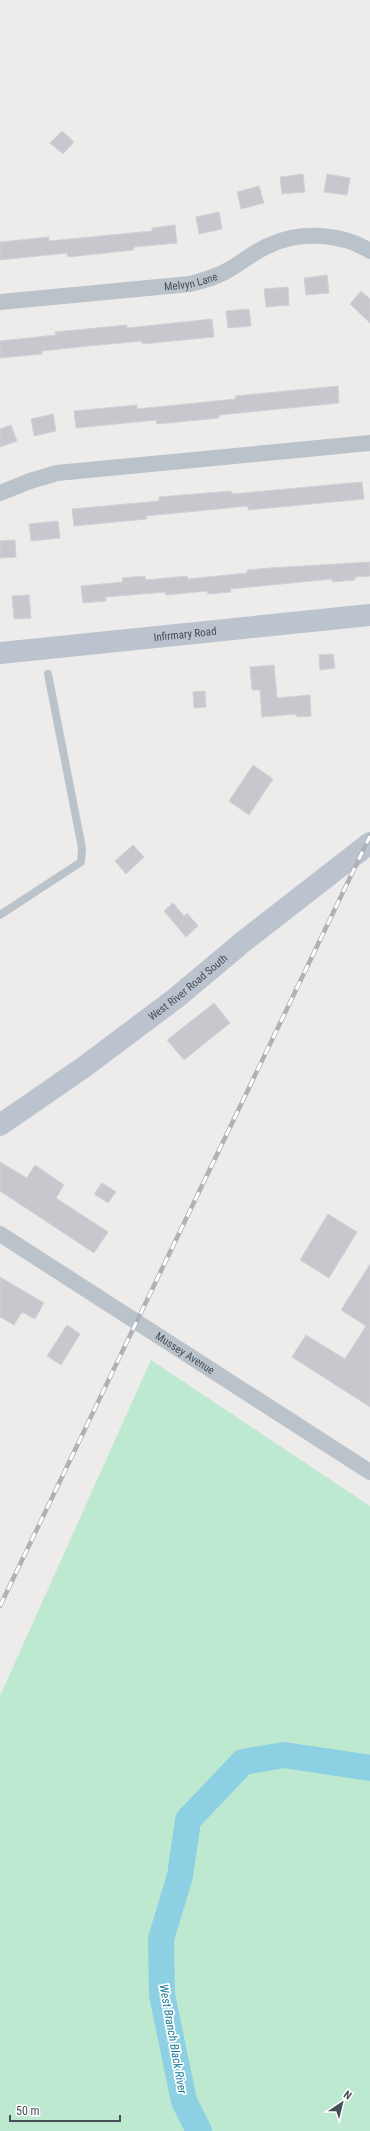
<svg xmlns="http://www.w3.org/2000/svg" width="370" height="2131" viewBox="0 0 370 2131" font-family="'Roboto Condensed',sans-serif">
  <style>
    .green { fill: #bce9cf }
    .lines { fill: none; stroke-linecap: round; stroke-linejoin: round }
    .river { stroke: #8dcfe3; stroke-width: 26 }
    .building { fill: #c7c8ce; stroke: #d0d2d7 }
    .lane { stroke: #bbc3ca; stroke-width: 8 }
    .street { stroke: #bbc3ca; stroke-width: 16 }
    .secondary { stroke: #bac3ce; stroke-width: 22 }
    .rail-casing { stroke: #aeb1b5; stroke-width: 4.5 }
    .rail { stroke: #fff; stroke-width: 3; stroke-dasharray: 9; stroke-linecap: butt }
    .labels { text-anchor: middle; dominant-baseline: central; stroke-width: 3.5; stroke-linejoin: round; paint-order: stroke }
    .street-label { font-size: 11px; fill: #464e57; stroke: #fff }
    .water-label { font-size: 12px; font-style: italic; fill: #187a98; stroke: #fff }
  </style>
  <rect width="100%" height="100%" fill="#eeebeb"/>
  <path class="green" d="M151 1360 370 1506V2131H0V1696Z"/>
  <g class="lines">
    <path class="river" d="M199 2131 184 2101 162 1995 161 1939 180 1876 188 1820 243 1762 284 1755 370 1768"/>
  </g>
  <path class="building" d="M62 131 74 142 63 154 50 143Z
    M303 174 305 192 282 194 280 177Z
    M327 174 350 178 347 195 324 192Z
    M259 186 264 203 241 209 237 192Z
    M219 212 222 229 199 234 196 217Z
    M175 225 177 243 134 247V250L68 257 67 253 0 260V242L49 237V241L152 231V228Z
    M327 275 329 293 306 295 304 278Z
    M288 287 289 305 266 307 264 289Z
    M361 291 370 299V323L350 304Z
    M249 309 251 326 228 328 226 311Z
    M212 319 214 337 142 344V341L88 346 42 351V354L0 358V341L56 335 55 332 127 325V328Z
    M338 386 339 403 219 415V418L157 424 156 420 76 428 74 411 137 405V409L236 399 235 396Z
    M53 414 56 431 34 436 31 419Z
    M11 425 17 441 0 447V429Z
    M362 482 364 499 248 510V506L146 516 147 519 74 526 72 509 159 501V497L231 491 232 494Z
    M58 521 60 538 31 541 29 524Z
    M15 540 16 557 0 558V541Z
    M370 562V576L355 577V580L332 582V579L230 589 231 592 208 594 207 591 166 595 165 592 106 597V601L83 603 81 586 123 582 122 578 145 576 146 580 187 576 188 579 247 573V570L270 568Z
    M29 595 31 618 14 619 12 596Z
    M333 654 335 668 320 670 319 655Z
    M274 665 277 698 310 695 311 716 297 717 296 714 262 717 260 690H252L250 667Z
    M205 691 206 707 194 708 193 692Z
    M253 765 273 779 249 815 229 801Z
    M133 845 144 857 126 874 115 861Z
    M173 903 184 916 187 913 198 926 186 937 164 911Z
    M214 1003 230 1023 184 1060 167 1040Z
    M0 1162 27 1178 35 1165 64 1185 56 1198 108 1232 94 1253 0 1191Z
    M102 1183 116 1192 108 1203 94 1194Z
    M328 1214 357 1232 329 1278 300 1260Z
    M370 1264V1407L292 1357 306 1335 345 1359 366 1326 341 1310Z
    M0 1277 44 1303 35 1319 22 1312 14 1325 0 1317Z
    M67 1325 80 1334 61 1365 47 1356Z"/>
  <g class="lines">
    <path class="lane" d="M0 915 81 862 82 848 48 674"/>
    <g class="street">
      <path id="s1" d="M0 302 190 284C204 280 218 277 230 269 244 261 255 251 270 245 300 231 342 233 370 251"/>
      <path d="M0 493 30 481 57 473 370 443"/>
      <path id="s2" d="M0 1234 370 1472"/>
    </g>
    <g class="secondary">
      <path id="s3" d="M0 653 370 615"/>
      <path id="s4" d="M0 1125 84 1067 176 998 244 941 370 843"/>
    </g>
    <defs>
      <path id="rail" d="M0 1606 370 836"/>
    </defs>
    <use href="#rail" class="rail-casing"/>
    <use href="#rail" class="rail"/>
  </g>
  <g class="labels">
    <g class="street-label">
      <text stroke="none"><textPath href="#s1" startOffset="192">Melvyn Lane</textPath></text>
      <text stroke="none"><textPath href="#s3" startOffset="186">Infirmary Road</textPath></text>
      <text stroke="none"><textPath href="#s4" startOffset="233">West River Road South</textPath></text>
      <text stroke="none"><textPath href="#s2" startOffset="220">Mussey Avenue</textPath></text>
    </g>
    <g class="water-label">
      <text transform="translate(173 2039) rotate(80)">West Branch Black River</text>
    </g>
  </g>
  <g transform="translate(342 2103) rotate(35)" stroke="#ffffff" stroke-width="3" paint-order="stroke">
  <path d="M0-3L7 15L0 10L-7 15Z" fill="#464e57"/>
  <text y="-6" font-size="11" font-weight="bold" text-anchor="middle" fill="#464e57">N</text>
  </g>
  <path d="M10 2115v6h110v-6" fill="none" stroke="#464e57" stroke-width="2"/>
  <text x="16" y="2115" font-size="12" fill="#464e57" stroke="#ffffff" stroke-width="3" paint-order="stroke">50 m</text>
</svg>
